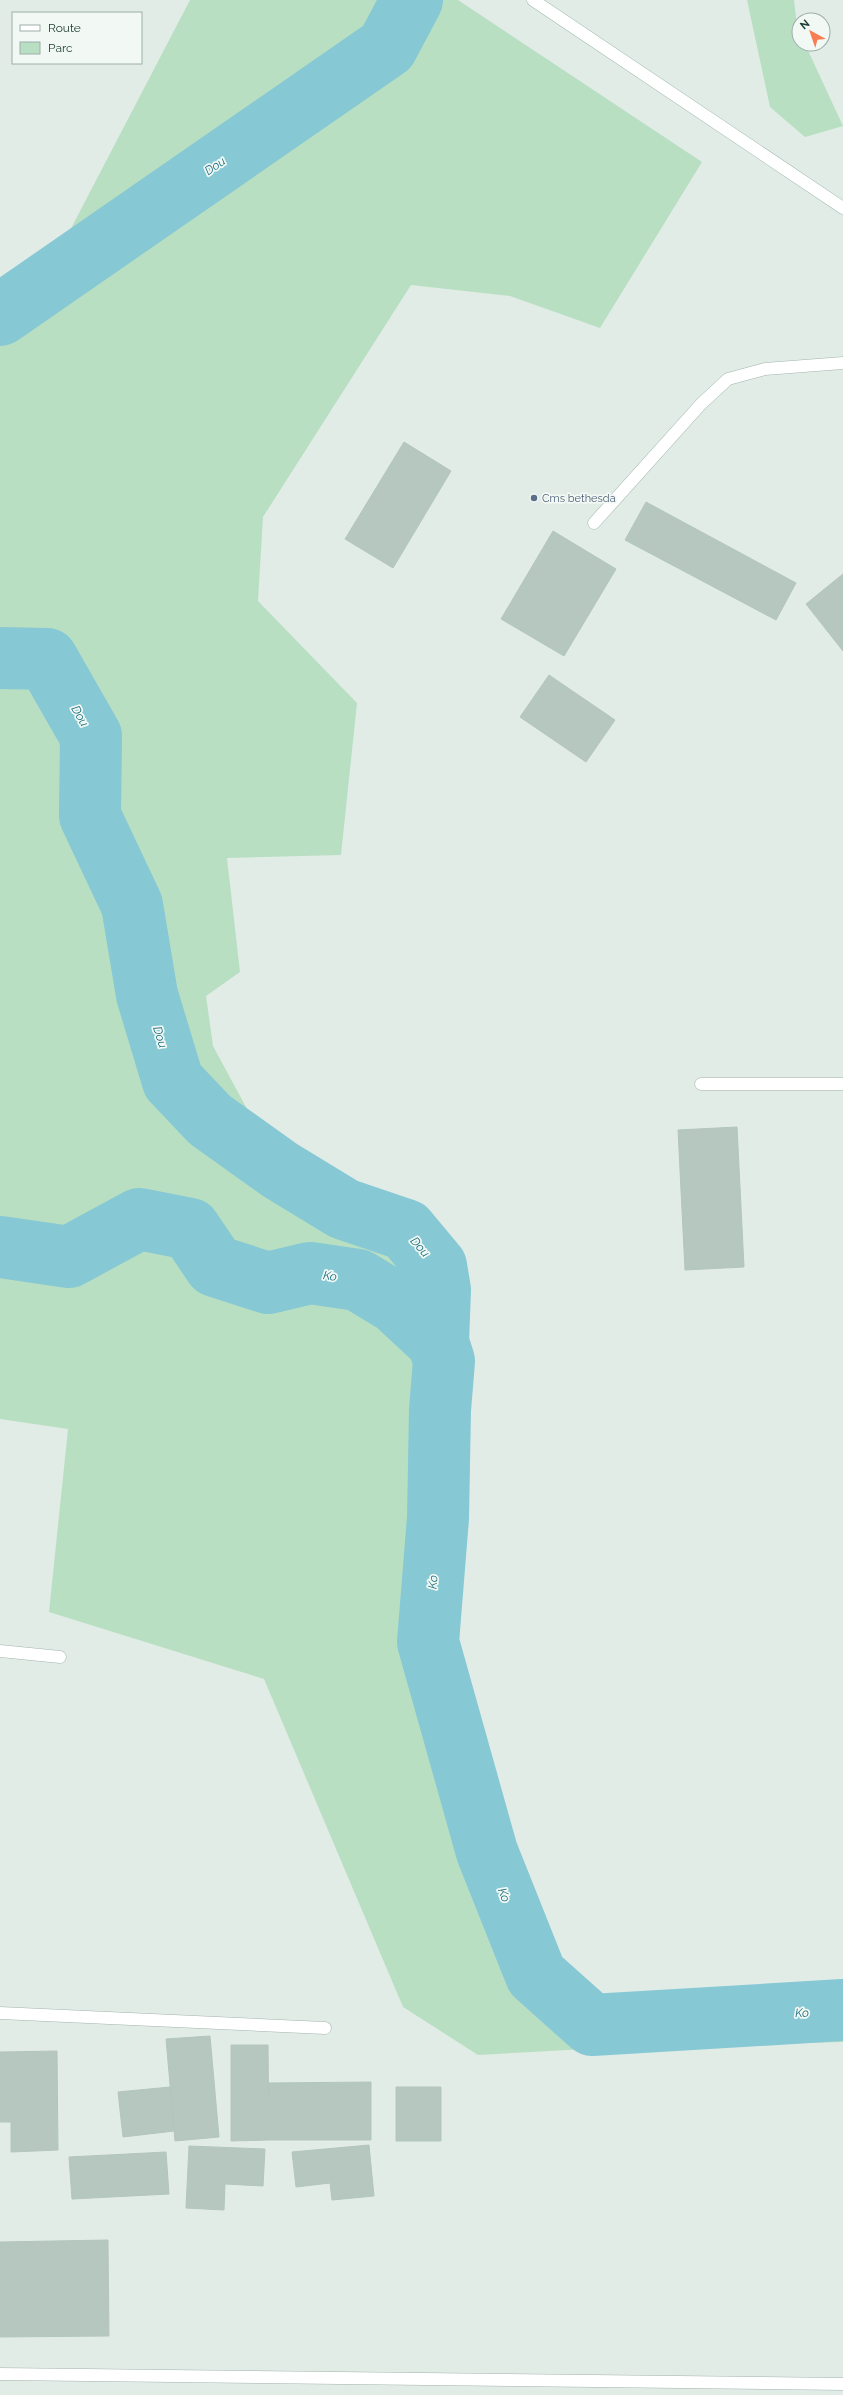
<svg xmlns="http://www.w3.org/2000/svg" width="843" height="2395" viewBox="0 0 843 2395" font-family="Raleway,sans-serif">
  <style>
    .green { fill: #b9dfc3 }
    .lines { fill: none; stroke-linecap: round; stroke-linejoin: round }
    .river { stroke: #86c8d4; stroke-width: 62 }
    .building { fill: #b6c7c0; stroke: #b3c6be }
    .service-casing { stroke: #a3b4ae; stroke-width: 13 }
    .minor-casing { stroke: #a3b4ae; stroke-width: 13 }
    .secondary-casing { stroke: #9fb9b0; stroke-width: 13 }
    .service { stroke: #fff; stroke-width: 12 }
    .minor { stroke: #fff; stroke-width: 12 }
    .secondary { stroke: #fff; stroke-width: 12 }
    .service-dot { fill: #5c6f8a; stroke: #f2f9f5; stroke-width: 1.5 }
    .labels { text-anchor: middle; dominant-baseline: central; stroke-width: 3.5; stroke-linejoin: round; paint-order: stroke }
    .service-label { font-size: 11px; fill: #4e5e75; stroke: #f2f9f5; text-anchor: start }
    .water-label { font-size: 12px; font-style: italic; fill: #176b7d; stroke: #f2f9f5 }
  </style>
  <rect width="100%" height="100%" fill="#e1ece7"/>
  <path class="green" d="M190 0H458L702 162 600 328 510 296 411 285 263 517 258 601 357 703 341 855 227 858 240 972 206 996 213 1046 280 1170 344 1209 406 1230 436 1266 440 1290 438 1342 444 1361 440 1410 438 1518 428 1642 487 1852 536 1975 592 2025 843 2010V2042L587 2049 478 2055 403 2007 264 1679 49 1612 68 1429 0 1419V292L66 238Z
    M747 0H794L799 44H805L843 126 805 137 770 107Z"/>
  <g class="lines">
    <path class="river" d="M0 315 387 47 412 0
      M0 658 47 659 91 736 90 816 132 905 147 995 173 1081 210 1120 280 1170 344 1209 406 1230 436 1266 440 1290 438 1342
      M0 1247 69 1257 139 1219 190 1229 215 1266 268 1283 310 1273 358 1280 396 1303 438 1342 444 1361 440 1410 438 1518 428 1642 487 1852 536 1975 592 2025 843 2010"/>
  </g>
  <path class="building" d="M404 442 451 471 393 568 345 539Z
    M646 502 796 583 776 620 625 540Z
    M553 531 616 569 564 656 501 619Z
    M843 574V651L806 604Z
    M549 675 615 720 586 762 520 717Z
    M737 1127 744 1267 685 1270 678 1130Z
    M210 2036 219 2137 175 2141 166 2039Z
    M231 2045H268L269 2140 231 2141Z
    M57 2051 58 2150 11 2152V2122H0V2052Z
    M371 2082V2140H269V2083Z
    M170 2087 174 2131 123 2137 118 2092Z
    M396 2087H441V2141H396Z
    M369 2145 374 2196 332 2200 330 2183 296 2187 292 2152Z
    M189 2146 265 2149 263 2186 225 2184 224 2210 186 2208Z
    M166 2152 169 2194 72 2199 69 2157Z
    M108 2240 109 2336 0 2337V2242Z"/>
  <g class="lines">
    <defs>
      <path id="service" d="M594 523 701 404 728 379 765 369 843 363"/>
      <path id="minor" d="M701 1084H843
        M0 1651 60 1657
        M0 2013 325 2028
        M0 2374 843 2384"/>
      <path id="secondary" d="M533 0 843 208"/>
    </defs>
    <use href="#service" class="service-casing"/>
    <use href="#minor" class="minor-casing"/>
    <use href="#secondary" class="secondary-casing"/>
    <use href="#service" class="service"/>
    <use href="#minor" class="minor"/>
    <use href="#secondary" class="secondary"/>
  </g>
  <circle class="service-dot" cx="534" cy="498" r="4"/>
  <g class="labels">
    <g class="service-label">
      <text x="542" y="498">Cms bethesda</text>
    </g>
    <g class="water-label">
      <text transform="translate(215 166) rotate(-35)">Dou</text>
      <text transform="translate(80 716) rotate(60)">Dou</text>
      <text transform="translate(160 1037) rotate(73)">Dou</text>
      <text transform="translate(420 1247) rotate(49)">Dou</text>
      <text transform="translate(330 1276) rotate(7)">Ko</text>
      <text transform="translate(433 1582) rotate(-86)">Ko</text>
      <text transform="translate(504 1895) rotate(68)">Ko</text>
      <text transform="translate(802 2013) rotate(-3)">Ko</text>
    </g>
  </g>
  <rect x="12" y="12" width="130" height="52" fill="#f2f9f5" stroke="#9eaea9"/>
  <rect x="20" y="25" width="20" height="6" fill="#ffffff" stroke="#9eaea9"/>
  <text x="48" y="32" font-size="12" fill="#203e36">Route</text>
  <rect x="20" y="42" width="20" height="12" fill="#b9dfc3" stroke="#9eaea9"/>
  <text x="48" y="52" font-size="12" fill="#203e36">Parc</text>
  <g transform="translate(811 32) rotate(320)"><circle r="19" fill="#f2f9f5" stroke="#9eaea9"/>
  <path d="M0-3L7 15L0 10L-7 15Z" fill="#f97d52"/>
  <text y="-6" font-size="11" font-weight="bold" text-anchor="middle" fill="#203e36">N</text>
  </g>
</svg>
